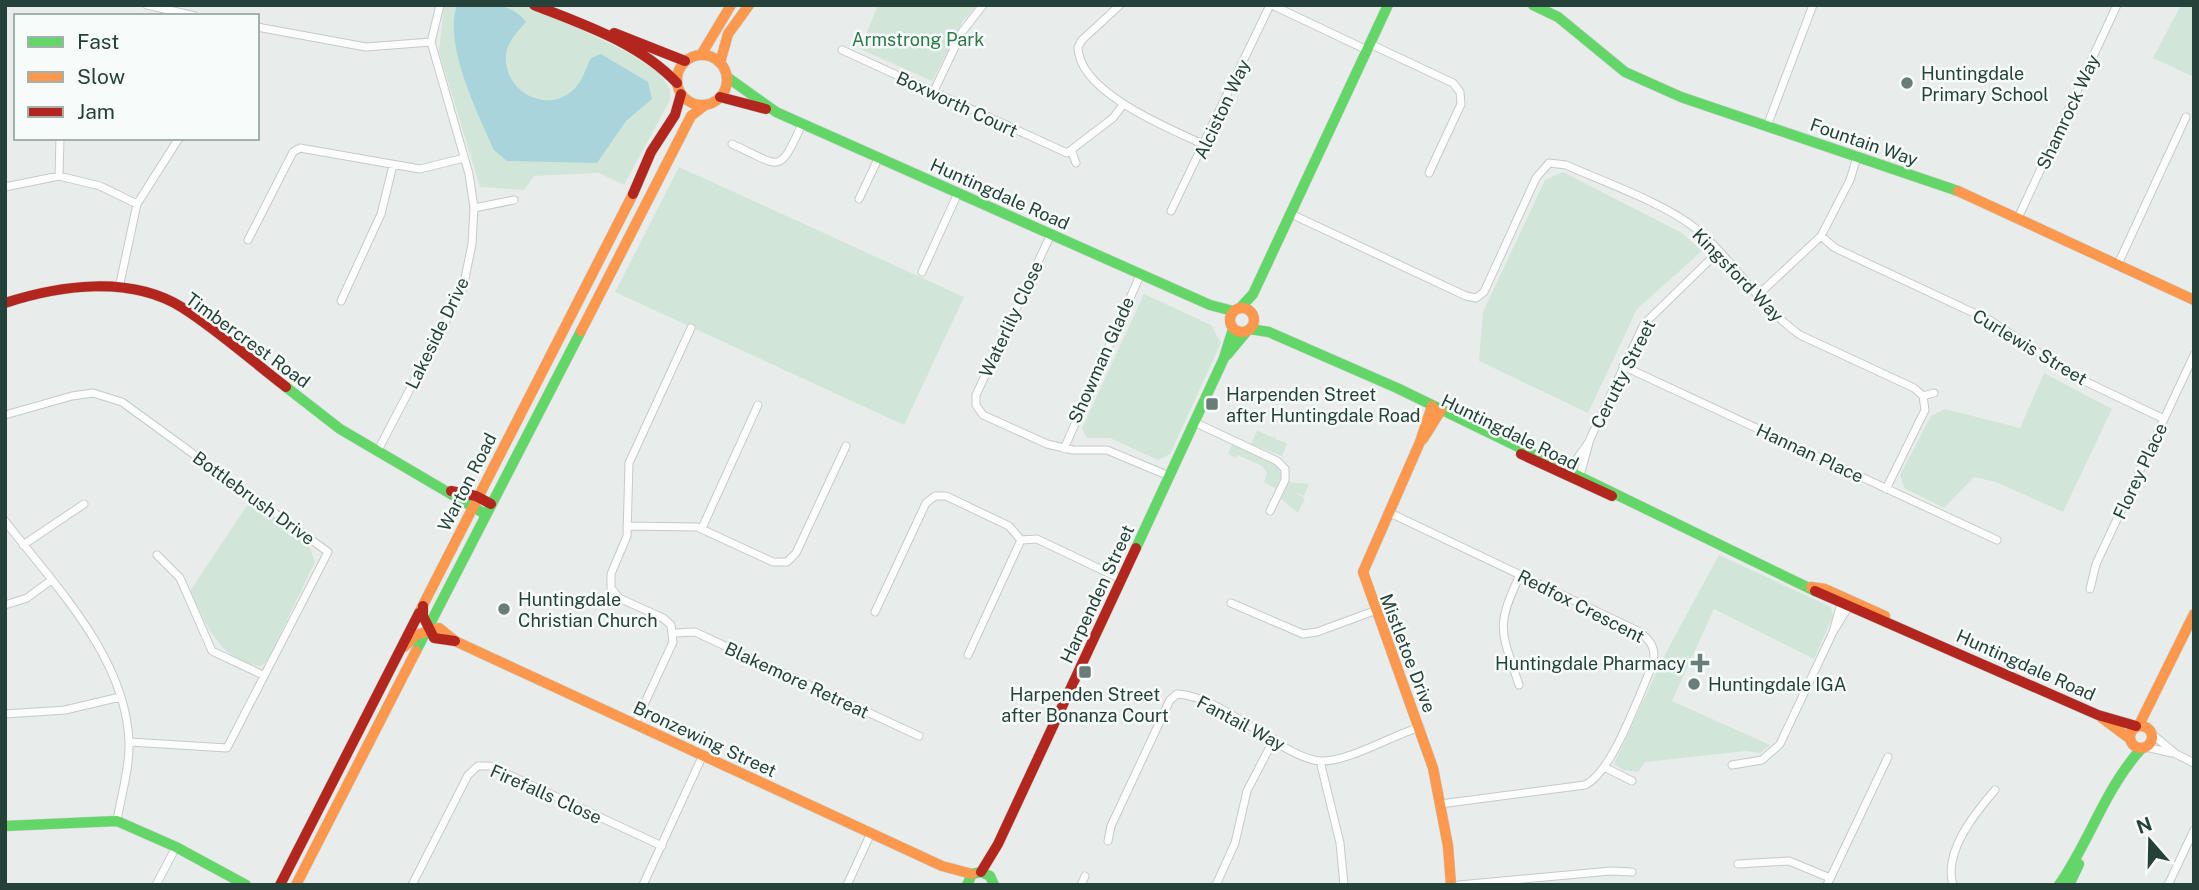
<svg xmlns="http://www.w3.org/2000/svg" width="2199" height="890" viewBox="0 0 2199 890" font-family="'Public Sans',sans-serif">
  <style>
    .green { fill: #d1e6d8 }
    .water { fill: #a9d4db }
    .lines { fill: none; stroke-linecap: round; stroke-linejoin: round }
    .street-casing { stroke: #c5cac8; stroke-width: 9 }
    .fast-casing { stroke: #c3cbc8; stroke-width: 11 }
    .slow-casing { stroke: #c3cbc8; stroke-width: 11 }
    .jam-casing { stroke: #c3cbc8; stroke-width: 11 }
    .street { stroke: #fcfcfc; stroke-width: 7 }
    .fast { stroke: #63d668; stroke-width: 10 }
    .slow { stroke: #ff974d; stroke-width: 10 }
    .jam { stroke: #b3261e; stroke-width: 10 }
    .poi-dot { fill: #697e78; stroke: #f7fbf9; stroke-width: 2.5 }
    .labels { text-anchor: middle; dominant-baseline: central; stroke-width: 5; stroke-linejoin: round; paint-order: stroke }
    .park-label { font-size: 18px; fill: #2d7a4b; stroke: #f7fbf9 }
    .poi-label { font-size: 18px; fill: #24423a; stroke: #f7fbf9; text-anchor: start }
    .street-label { font-size: 18px; fill: #24423a; stroke: #f7fbf9 }
  </style>
  <rect width="100%" height="100%" fill="#e8edeb"/>
  <path class="green" d="M444 5H525L558 19 629 53 660 74 670 89V100L624 185 599 173 534 176 524 190 480 187 439 52Z
    M878 5H977L963 21 932 81 860 49Z
    M2181 5H2194V77L2153 58Z
    M679 167 964 297 904 425 615 292Z
    M1563 172 1682 233 1702 251 1637 309 1588 413 1479 361 1483 312 1545 180Z
    M1144 294 1211 325 1221 343 1170 454 1158 460 1110 438H1087L1082 428Z
    M2044 373 2112 409 2063 512 1996 482 1974 477 1944 508 1904 488 1900 475 1931 416 1945 409 2020 428Z
    M1257 430 1273 438 1275 435V439L1287 443 1282 456 1251 444Z
    M1232 444 1278 466 1281 476 1276 489 1264 482 1267 473 1262 466 1238 455 1236 458 1228 454Z
    M1288 482 1309 484 1304 496 1291 491 1305 498 1298 513 1281 499Z
    M250 501 308 543 315 562 266 663 260 666C218 661 206 622 190 591Z
    M1719 555 1831 607 1833 616 1814 659 1714 609 1672 701 1770 745 1760 753 1746 751 1645 762 1638 772 1623 770 1614 764 1663 658Z"/>
  <path class="water" d="M457 5C483 5 510 0 526 22 518 31 508 41 506 54 502 92 550 117 576 87 583 80 586 67 591 58L601 54 648 82 652 99 626 121 597 163 507 161 494 150C478 114 443 44 457 5Z"/>
  <g class="lines">
    <defs>
      <path id="street" d="M147 5 195 16
        M1120 5 1082 40 1078 47C1078 92 1170 129 1205 145
        M1272 5 1367 50
        M257 27 366 47 431 42
        M1370 44 1453 83 1460 92 1461 104 1429 173
        M842 50 1067 153 1113 118 1122 106
        M933 93 962 32 983 5
        M1767 126 1813 5
        M732 144C781 166 778 177 802 124
        M1072 152 1076 163
        M59 176 60 138
        M5 187 59 176 100 186 137 204
        M859 199 878 159
        M474 208 514 200
        M1171 211 1270 5
        M1291 214 1466 296 1476 298 1484 292 1536 178 1549 163 1566 165C1604 182 1664 203 1695 228 1734 260 1759 306 1800 335L1914 388 1923 396 1925 410 1886 489
        M2018 218 2117 5
        M1051 234 976 395V405L983 415 1047 444 1073 450H1107L1169 476
        M1821 236 1835 248 1991 321 2074 376 2164 419
        M248 240 293 152 300 148 420 169 464 158
        M2118 264 2186 117
        M922 272 958 193
        M119 288 137 204 179 138
        M1758 295 1821 236 1850 180 1857 157
        M341 301 381 214 393 165
        M1623 366 1997 540
        M1923 396 1934 393
        M5 415 72 396 93 393 122 402 328 552 227 748 130 742
        M1194 422 1277 461 1285 469V480L1270 511
        M1064 449 1141 273
        M377 452 463 288 472 244 474 208 469 174 431 42 440 5
        M1567 473 1588 443
        M1579 479 1590 439 1644 324 1718 252
        M1388 512 1640 632C1652 642 1656 649 1653 664 1639 694 1613 772 1585 785L1440 804
        M5 521C54 585 126 657 129 742 130 767 121 796 117 821
        M627 526 697 527 773 562H787L796 553 846 446
        M702 528 758 405
        M23 545 84 504
        M157 555 180 578 212 651 263 675
        M2090 589 2096 564 2194 355
        M1231 603 1303 634 1317 632 1374 611
        M5 605 27 598 50 581
        M875 612 926 503 935 496H946L1009 526 1021 540 1037 539 1121 579
        M1833 632 1842 600
        M674 633 695 632 919 736
        M968 655 1021 540
        M1519 685C1501 630 1495 628 1520 575
        M5 714 65 710 120 697
        M635 724 673 642 671 625 663 618 619 598 611 588V574L627 536 629 463 691 328
        M2152 734 2176 754 2194 763
        M2146 747 2172 753
        M1320 761 1340 843 1344 885
        M1732 765 1762 760 1780 744 1833 632 1849 606
        M1604 767 1632 781
        M1108 841 1111 826 1170 700 1177 694C1224 696 1287 762 1323 761 1352 760 1391 736 1420 727
        M1738 864 1789 861 1830 878
        M156 885 176 847
        M412 885 468 775 478 766H490L662 846
        M643 885 703 755
        M847 885 871 833
        M1081 885 1085 876
        M1216 885 1235 843 1247 791 1274 739
        M1459 885 1611 871 1632 872
        M1827 885 1888 757
        M1953 885C1943 852 1975 813 1995 790
        M2168 885 2194 830"/>
      <path id="fast" d="M1533 5 1558 17 1625 72 1681 97 1958 191
        M727 77 776 112 1210 305 1233 311
        M1241 307 1253 294 1388 5
        M1250 329 1269 332 1397 388 1815 591
        M1227 355 1247 331
        M286 387 340 429 485 514
        M1136 548 1224 358 1233 329
        M416 651 581 331
        M5 826 117 821 176 847 246 885
        M967 885 972 874 981 872 990 876 994 885
        M2059 885C2090 841 2105 788 2142 748
        M2069 885 2079 864"/>
      <path id="slow" d="M701 55 731 5
        M677 80a25 25 0 1 1 50 0a25 25 0 1 1-50 0Z
        M720 63 728 34 749 5
        M1958 191 2194 300
        M1230 320a12 12 0 1 1 24 0a12 12 0 1 1-24 0Z
        M581 331 691 116 705 105
        M1432 406 1420 442 1363 572 1433 768 1448 846 1451 885
        M1423 439 1441 410
        M1811 587 1825 589 1885 616
        M419 613 633 194
        M404 647 416 635 439 628 455 641 942 866 972 874
        M2102 718 2129 738
        M2139 725 2194 614
        M2130 737a11 11 0 1 1 22 0a11 11 0 1 1-22 0Z
        M296 885 416 651"/>
      <path id="jam" d="M534 5C585 25 639 43 677 83
        M614 33 685 61
        M720 97 766 109
        M633 194 651 152 675 115 681 94
        M5 303C60 285 131 275 183 308 219 331 252 361 286 387
        M1521 454 1612 496
        M451 491 476 496 491 504
        M1815 591 2098 715 2136 726
        M423 606V616L434 638 455 641
        M981 872 998 844 1136 548
        M280 885 419 613"/>
    </defs>
    <use href="#street" class="street-casing"/>
    <use href="#fast" class="fast-casing"/>
    <use href="#slow" class="slow-casing"/>
    <use href="#jam" class="jam-casing"/>
    <use href="#street" class="street"/>
    <use href="#fast" class="fast"/>
    <use href="#slow" class="slow"/>
    <use href="#jam" class="jam"/>
  </g>
  <g class="poi-dot">
    <circle cx="1907" cy="83" r="7"/>
    <rect x="1205" y="397" width="14" height="14" rx="3.5"/>
    <circle cx="504" cy="609" r="7"/>
    <path d="M1696.5 652.5h7v7h7v7h-7v7h-7v-7h-7v-7h7z"/>
    <rect x="1078" y="665" width="14" height="14" rx="3.5"/>
    <circle cx="1694" cy="684" r="7"/>
  </g>
  <g class="labels">
    <g class="park-label">
      <text x="918" y="39">Armstrong Park</text>
    </g>
    <g class="poi-label">
      <text x="1921" y="73">Huntingdale<tspan x="1921" dy="21">Primary School</tspan></text>
      <text x="1226" y="394">Harpenden Street<tspan x="1226" dy="21">after Huntingdale Road</tspan></text>
      <text x="518" y="599">Huntingdale<tspan x="518" dy="21">Christian Church</tspan></text>
      <text x="1686" y="663" text-anchor="end">Huntingdale Pharmacy</text>
      <text x="1708" y="684">Huntingdale IGA</text>
      <text x="1085" y="694" text-anchor="middle">Harpenden Street<tspan x="1085" dy="21">after Bonanza Court</tspan></text>
    </g>
    <g class="street-label">
      <text transform="translate(957 104) rotate(25)">Boxworth Court</text>
      <text transform="translate(1222 109) rotate(-65)">Alciston Way</text>
      <text transform="translate(2068 112) rotate(-65)">Shamrock Way</text>
      <text transform="translate(1864 142) rotate(19)">Fountain Way</text>
      <text transform="translate(1000 194) rotate(24)">Huntingdale Road</text>
      <text transform="translate(1738 275) rotate(46)">Kingsford Way</text>
      <text transform="translate(1011 319) rotate(-65)">Waterlily Close</text>
      <text transform="translate(437 333) rotate(-64)">Lakeside Drive</text>
      <text transform="translate(248 340) rotate(36)">Timbercrest Road</text>
      <text transform="translate(2030 347) rotate(31)">Curlewis Street</text>
      <text transform="translate(1101 360) rotate(-66)">Showman Glade</text>
      <text transform="translate(1623 374) rotate(-63)">Cerutty Street</text>
      <text transform="translate(1510 432) rotate(26)">Huntingdale Road</text>
      <text transform="translate(1810 453) rotate(25)">Hannan Place</text>
      <text transform="translate(2140 471) rotate(-65)">Florey Place</text>
      <text transform="translate(467 482) rotate(-63)">Warton Road</text>
      <text transform="translate(254 498) rotate(36)">Bottlebrush Drive</text>
      <text transform="translate(1097 594) rotate(-65)">Harpenden Street</text>
      <text transform="translate(1581 606) rotate(27)">Redfox Crescent</text>
      <text transform="translate(1408 653) rotate(69)">Mistletoe Drive</text>
      <text transform="translate(2026 665) rotate(24)">Huntingdale Road</text>
      <text transform="translate(797 680) rotate(25)">Blakemore Retreat</text>
      <text transform="translate(1241 723) rotate(28)">Fantail Way</text>
      <text transform="translate(705 739) rotate(25)">Bronzewing Street</text>
      <text transform="translate(546 794) rotate(24)">Firefalls Close</text>
    </g>
  </g>
  <rect width="2199" height="890" fill="none" stroke="#24423a" stroke-width="14"/>
  <rect x="14" y="14" width="245" height="126" fill="#f7fbf9" stroke="#a3b1ad" stroke-width="2"/>
  <rect x="28" y="37" width="35" height="10" fill="#63d668" stroke="#a3b1ad" stroke-width="2"/>
  <text x="77" y="49" font-size="21" fill="#24423a">Fast</text>
  <rect x="28" y="72" width="35" height="10" fill="#ff974d" stroke="#a3b1ad" stroke-width="2"/>
  <text x="77" y="84" font-size="21" fill="#24423a">Slow</text>
  <rect x="28" y="107" width="35" height="10" fill="#b3261e" stroke="#a3b1ad" stroke-width="2"/>
  <text x="77" y="119" font-size="21" fill="#24423a">Jam</text>
  <g transform="translate(2150 841) rotate(340)" stroke="#f7fbf9" stroke-width="5" paint-order="stroke">
  <path d="M0-5L12 26L0 18L-12 26Z" fill="#24423a"/>
  <text y="-10" font-size="19" font-weight="bold" text-anchor="middle" fill="#24423a">N</text>
  </g>
</svg>
